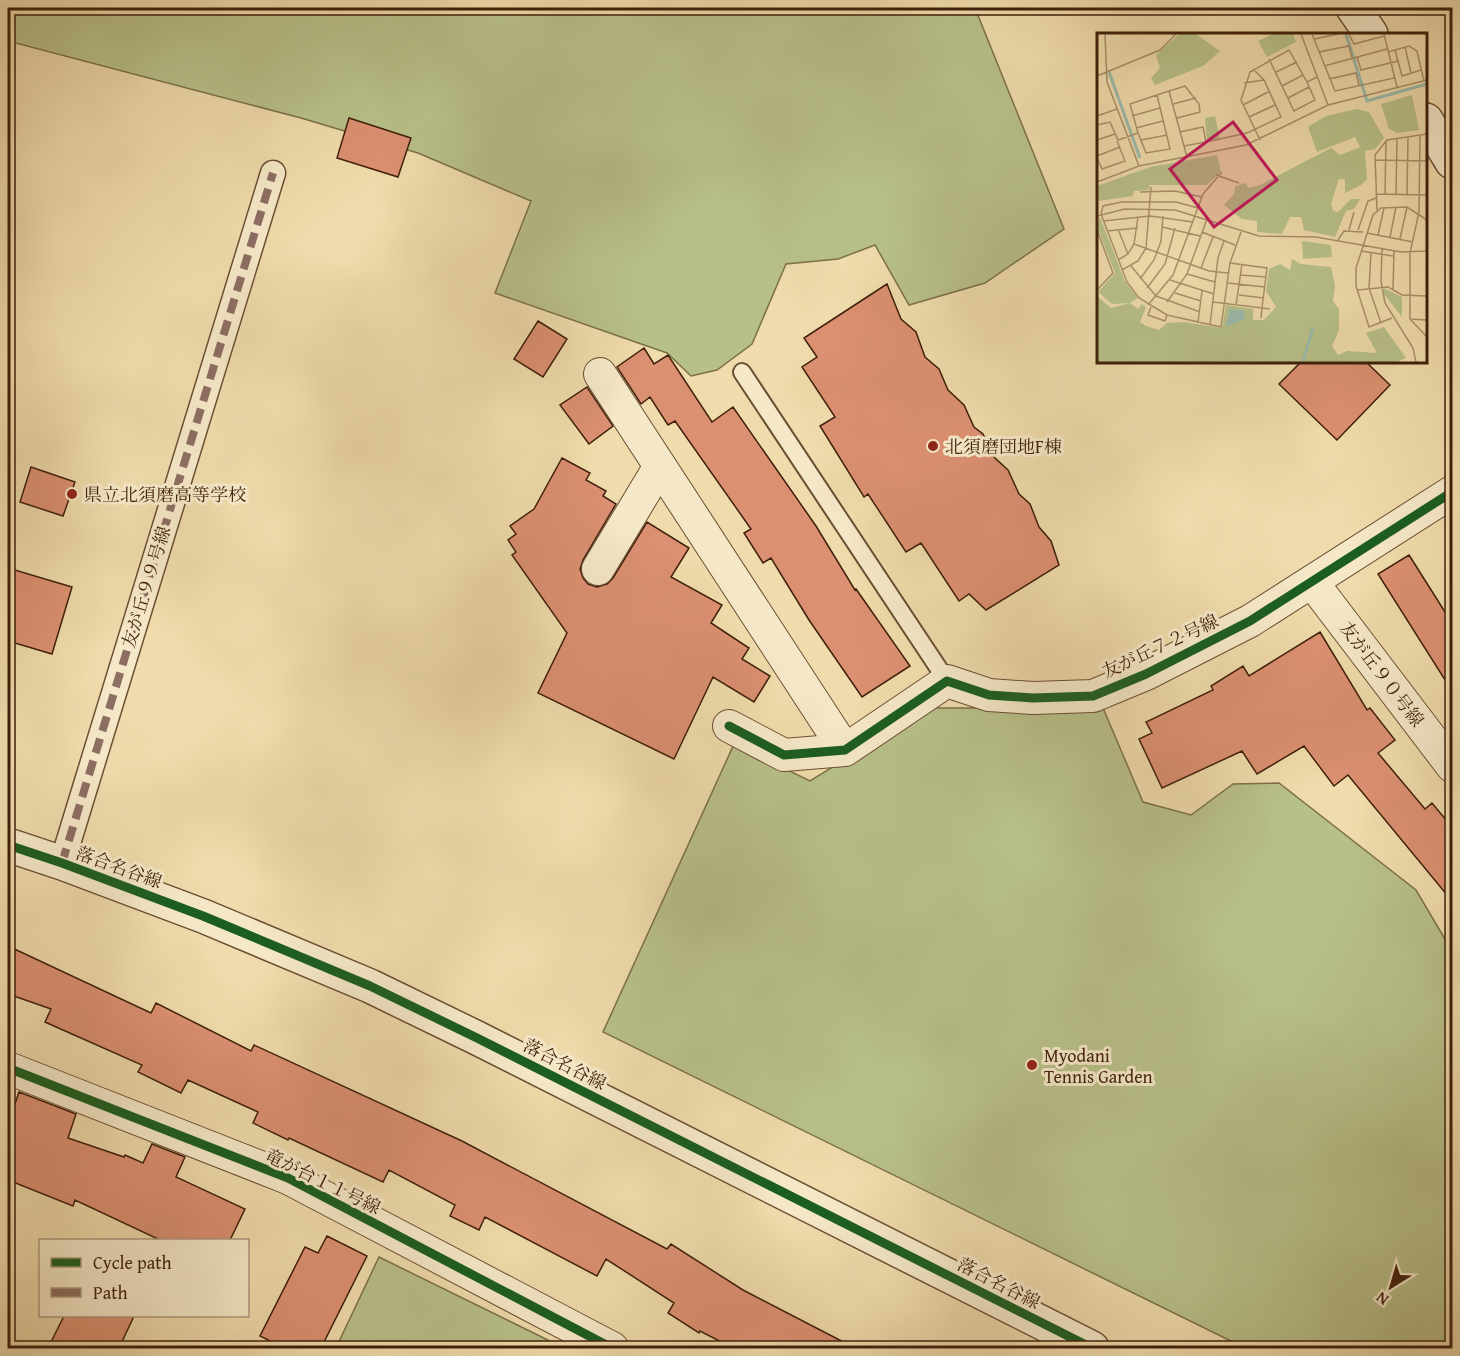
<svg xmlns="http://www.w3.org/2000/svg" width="1460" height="1356" viewBox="0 0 1460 1356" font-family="'Gentium Book Plus','Noto Serif JP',serif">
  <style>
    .green { fill: #b8c089; stroke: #7c704a; stroke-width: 1.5 }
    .building { fill: #db9071; stroke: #3f1f0b; stroke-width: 1.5 }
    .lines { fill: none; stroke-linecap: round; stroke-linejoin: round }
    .service-casing { stroke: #6b4e33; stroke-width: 20 }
    .pedestrian-casing { stroke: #6b4e33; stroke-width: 27 }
    .minor-casing { stroke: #6b4e33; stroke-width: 34 }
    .tertiary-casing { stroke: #6b4e33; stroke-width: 36 }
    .service { stroke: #f5e8c8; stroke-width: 16 }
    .pedestrian { stroke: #f5e8c8; stroke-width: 24 }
    .minor { stroke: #f5e8c8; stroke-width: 32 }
    .tertiary { stroke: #f5e8c8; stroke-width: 33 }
    .quiet { stroke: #8d6e63; stroke-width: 8; stroke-dasharray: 15 8; stroke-linecap: butt }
    .cycleway-casing { stroke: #f5e8c8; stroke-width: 13 }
    .cycleway { stroke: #1b5e20; stroke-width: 9 }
    .poi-dot { fill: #8f2418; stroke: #f5e8c8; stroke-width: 2 }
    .labels { text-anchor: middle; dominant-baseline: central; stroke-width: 6; stroke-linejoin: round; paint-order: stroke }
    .poi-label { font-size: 18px; fill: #3f1f0b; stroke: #f5e8c8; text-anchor: start }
    .street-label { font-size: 18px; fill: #3f1f0b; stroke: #f5e8c8 }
    .inset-river { fill: none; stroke: #9abbab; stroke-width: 3 }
    .inset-road { fill: none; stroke: #a9906b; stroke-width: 1.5 }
    .view { fill: #c2185b; fill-opacity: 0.15; stroke: #c2185b; stroke-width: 3 }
    .inset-edge { fill: none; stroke: #3f1f0b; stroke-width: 3 }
  </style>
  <rect width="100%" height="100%" fill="#efdbab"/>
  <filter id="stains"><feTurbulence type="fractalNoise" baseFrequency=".00333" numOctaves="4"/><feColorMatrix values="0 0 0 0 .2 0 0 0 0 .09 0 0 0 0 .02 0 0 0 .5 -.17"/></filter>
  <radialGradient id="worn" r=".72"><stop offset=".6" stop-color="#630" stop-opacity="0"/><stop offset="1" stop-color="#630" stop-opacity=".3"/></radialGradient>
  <path class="green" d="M8 8H975L1064 229 985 283 909 305 875 245 838 259 786 264 752 344 717 370 691 376 667 353 495 293 531 201 418 153 301 118 8 41Z
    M928 708H1103L1143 802 1191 815 1233 784 1279 783 1416 890 1452 951V1348H1245L603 1032 734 744 810 781Z
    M379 1257 564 1348H336Z"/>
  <path class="building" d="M349 118 411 138 398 177 337 158Z
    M887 284 901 319 916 332 925 357 939 369 948 390 964 405 974 427 983 434 995 458 1008 470 1019 494 1030 504 1039 527 1051 541 1059 565 986 610 969 594 959 601 921 543 906 552 868 494 864 497 820 426 835 417 802 367 817 357 804 338Z
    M538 321 567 339 543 377 514 359Z
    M644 348 654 364 668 355 712 422 733 407 816 526 855 590 856 589 910 666 862 697 809 620 771 558 763 563 744 533 751 529 675 421 668 425 650 397 641 404 617 367Z
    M1301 362H1366L1390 385 1337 440 1279 384Z
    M587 387 613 426 589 444 560 405Z
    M562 458 590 473 586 480 606 491 603 496 616 504 583 560 580 569 583 578 588 584 597 587 607 584 613 578 647 522 689 548 671 577 722 605 711 623 749 648 742 659 770 676 754 702 713 677 674 759 538 693 567 633 512 555 516 552 508 540 516 534 510 526 534 509Z
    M31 467 75 482 63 516 20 502Z
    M1409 555 1452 623V691L1378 574Z
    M8 568 72 587 52 654 8 641Z
    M1320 632 1367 710 1370 708 1395 740 1378 753 1425 809 1432 803 1452 827V901L1348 775 1334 786 1304 746 1257 774 1242 751 1162 788 1139 739 1152 733 1146 722 1213 690 1211 686 1243 666 1249 676Z
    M8 946 151 1013 156 1003 251 1051 254 1045 462 1141 667 1249 671 1244 743 1290 855 1348H733L700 1331 699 1333 668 1313 674 1303 606 1259 597 1276 485 1217 479 1230 450 1216 455 1205 389 1170 383 1182 289 1138 288 1140 253 1123 258 1112 188 1080 181 1093 138 1072 142 1065 45 1022 51 1009 8 994Z
    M19 1092 76 1114 68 1138 124 1157 125 1155 143 1163 152 1144 185 1157 176 1177 245 1209 230 1240H160L75 1200 73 1206 8 1180V1124Z
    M327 1236 367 1256 321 1348H284L260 1336 305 1247 318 1253Z
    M64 1316H134L119 1348H48Z"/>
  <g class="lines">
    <defs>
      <path id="service" d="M742 372 947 681"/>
      <path id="pedestrian" d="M62 863 273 173"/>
      <path id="minor" d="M600 374 845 750
        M598 569 660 466
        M1312 582 1452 766
        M729 726 784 755 845 750 947 681 989 695 1033 698 1093 696 1146 674 1250 621 1452 492
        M8 1068 288 1178 612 1348"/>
      <path id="tertiary" d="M1353 8 1371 34
        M1426 120 1452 162
        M8 845 62 863 203 916 370 986 477 1038 1092 1348"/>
    </defs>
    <use href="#service" class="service-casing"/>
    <use href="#pedestrian" class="pedestrian-casing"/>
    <use href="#minor" class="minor-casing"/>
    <use href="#tertiary" class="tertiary-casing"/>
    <use href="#service" class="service"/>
    <use href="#pedestrian" class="pedestrian"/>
    <use href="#minor" class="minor"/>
    <use href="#tertiary" class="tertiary"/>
    <path class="quiet" d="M62 863 273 173"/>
    <defs>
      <path id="cycleway" d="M729 726 784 755 845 750 947 681 989 695 1033 698 1093 696 1146 674 1250 621 1452 492
        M8 845 62 863 203 916 370 986 477 1038 1092 1348
        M8 1068 288 1178 612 1348"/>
    </defs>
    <use href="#cycleway" class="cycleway-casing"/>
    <use href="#cycleway" class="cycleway"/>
  </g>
  <g class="poi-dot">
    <circle cx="933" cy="446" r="6"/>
    <circle cx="72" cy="494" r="6"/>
    <circle cx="1032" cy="1065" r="6"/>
  </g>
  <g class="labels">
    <g class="poi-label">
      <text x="945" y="446">北須磨団地F棟</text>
      <text x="84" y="494">県立北須磨高等学校</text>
      <text x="1044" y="1055">Myodani<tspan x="1044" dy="21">Tennis Garden</tspan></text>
    </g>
    <g class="street-label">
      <text transform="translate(146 587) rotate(-73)">友が丘９９号線</text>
      <text transform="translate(1160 646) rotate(-25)">友が丘７２号線</text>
      <text transform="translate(1382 674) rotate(53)">友が丘９０号線</text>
      <text transform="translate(119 867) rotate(20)">落合名谷線</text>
      <text transform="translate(565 1064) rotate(27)">落合名谷線</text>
      <text transform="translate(323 1181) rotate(26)">竜が台１１号線</text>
      <text transform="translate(999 1283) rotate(27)">落合名谷線</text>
    </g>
  </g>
  <g transform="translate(1097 33)">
    <rect width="330" height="330" fill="#efdbab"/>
    <path d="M82 1H99L123 18 106 33 58 52 54 45 63 35 59 22ZM176 1H196L199 9 170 24 161 8ZM315 62 322 97 300 100 292 96 284 71ZM260 76 272 79 287 105 278 116 268 118 270 146 264 152 248 160V146H242L234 171 236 178 241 179 254 166H263L257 176 249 178 238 204 207 197 204 184H193L185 201 160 199V188L145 186 127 172 137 161 138 153 149 150 151 155 163 152 234 115 243 122 263 114 258 104 220 119 211 94 229 83ZM118 83 123 105 110 108 108 85ZM120 122 124 139 110 152H53L52 157 37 158 36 163 1 168 0 180V153L53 134ZM3 184 28 248 41 265 33 270 41 276 45 271 49 274 43 289 49 293 62 297 70 290 87 289 125 295 129 272 156 276V287H167L179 274 169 258 172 236 183 231 193 237 195 226 204 231 234 234 238 252 236 268 242 276V297L235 313 241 322 250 318 280 320 269 300 287 294 309 325 300 329H0V263L14 275 33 270 15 271 1 259 18 240 0 194ZM205 208 234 212 235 224 206 226ZM286 255 305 264V284L287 261Z" fill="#b8c089"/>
    <path d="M133 276 147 278 148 286 129 294Z" fill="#9abbab"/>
    <path class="inset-river" d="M249 1 270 68 330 51M12 39 43 125M206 329 216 295"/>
    <path class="inset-road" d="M8 1 10 49 42 133M204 1 231 72M215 1 238 58 297 45M252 1 257 11 287 3M287 1 300 54M217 6 241 1M308 14 314 40M298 17 305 43 324 37M222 19 252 13 255 25M291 19 312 13 320 18 327 48M260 24 264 37 301 28M172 26 197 78 218 67 210 49M227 33 290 16M179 39 200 29M0 43 63 17 79 1M232 46 259 40 262 52M147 50 167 47M185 53 206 42M72 58 88 53 102 71 103 79 80 85M191 65 212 54M76 71 99 65M146 72 171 59M0 83 20 76M35 83 63 75M152 84 178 72M0 92 13 89 21 107 41 100 33 71 72 58 90 124M39 95 66 88M83 99 106 94 109 109 87 113M41 100 49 120 73 116 60 62M323 103 322 179 313 220V286L330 287M0 107 18 101M44 107 70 102M163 107 144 67 153 39 192 17 210 49 220 44M109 109 150 100 184 84 167 47 156 36M0 123 23 114M0 125 5 136 28 128 20 108M278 127 330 128M119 142 142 150M0 149 42 133 149 112 231 72 330 47M43 159 78 158 105 164M279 161 330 162M288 161 289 109M299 161 300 106M310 161 311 104M280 177 278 122 290 107 330 101M4 181 30 249 42 265 70 282 124 294 133 230 144 199M4 181 6 173 25 169H79L101 175M0 183 28 176 78 177 162 203 219 204 304 219 330 218M6 188 53 183 96 189M65 194 103 203M21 196 31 221M0 197 16 240 0 257M252 197 257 179M261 197 271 168 279 165M10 198 41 195M105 199 138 212M270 200 316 209M281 202 287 175M293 204 299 174M303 206 310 174M241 207 247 198 266 199M37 211 112 238 131 240M285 216 284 248 288 270 316 315 319 329M264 218 296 223M274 220 272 255 284 290M21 227 31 221 37 211 41 184M34 233 59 263 103 279M104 235 116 204M25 237 41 228 49 215 54 154M90 241 118 249M144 242 169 244M43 246 57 227 64 208 66 183M73 247 117 261M131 250 168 254M50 255 68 231 78 195M296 256 297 218M261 257 291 254 305 262 330 263M78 260 104 268M142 262 167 265M70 269 90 241 110 186M116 269 165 275 170 235 133 230M51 272 76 242 106 161 125 139M139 272 145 231M54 274 51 282 68 288 70 282M164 285 165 275 173 276M295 285 272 294 259 253V235L276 182 284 175 310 174 330 187M313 286 330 304M101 289 105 258M113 292 121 225 127 208"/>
    <path class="view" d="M136 89 180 147 117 194 73 136Z"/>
    <rect width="330" height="330" class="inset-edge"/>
  </g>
  <rect width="1460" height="1356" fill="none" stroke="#efdbab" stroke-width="30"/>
  <rect x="9" y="9" width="1442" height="1338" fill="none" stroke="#3f1f0b" stroke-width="3"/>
  <rect x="15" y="15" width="1430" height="1326" fill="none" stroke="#3f1f0b" stroke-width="1.5"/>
  <rect x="39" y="1239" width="210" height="78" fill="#f5e8c8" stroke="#ac987c" stroke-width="1.5"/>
  <rect x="51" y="1258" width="30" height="9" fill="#1b5e20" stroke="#ac987c" stroke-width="1.5"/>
  <text x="93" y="1269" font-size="18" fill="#3f1f0b">Cycle path</text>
  <rect x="51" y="1288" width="30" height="9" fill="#8d6e63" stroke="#ac987c" stroke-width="1.5"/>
  <text x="93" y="1299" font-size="18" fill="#3f1f0b">Path</text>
  <g transform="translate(1391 1287) rotate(217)" stroke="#f5e8c8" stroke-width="4.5" paint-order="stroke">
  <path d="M0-4.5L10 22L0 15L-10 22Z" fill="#3f1f0b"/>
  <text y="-9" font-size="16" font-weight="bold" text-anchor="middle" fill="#3f1f0b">N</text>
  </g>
  <rect width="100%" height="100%" filter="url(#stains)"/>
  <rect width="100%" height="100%" fill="url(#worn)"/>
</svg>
